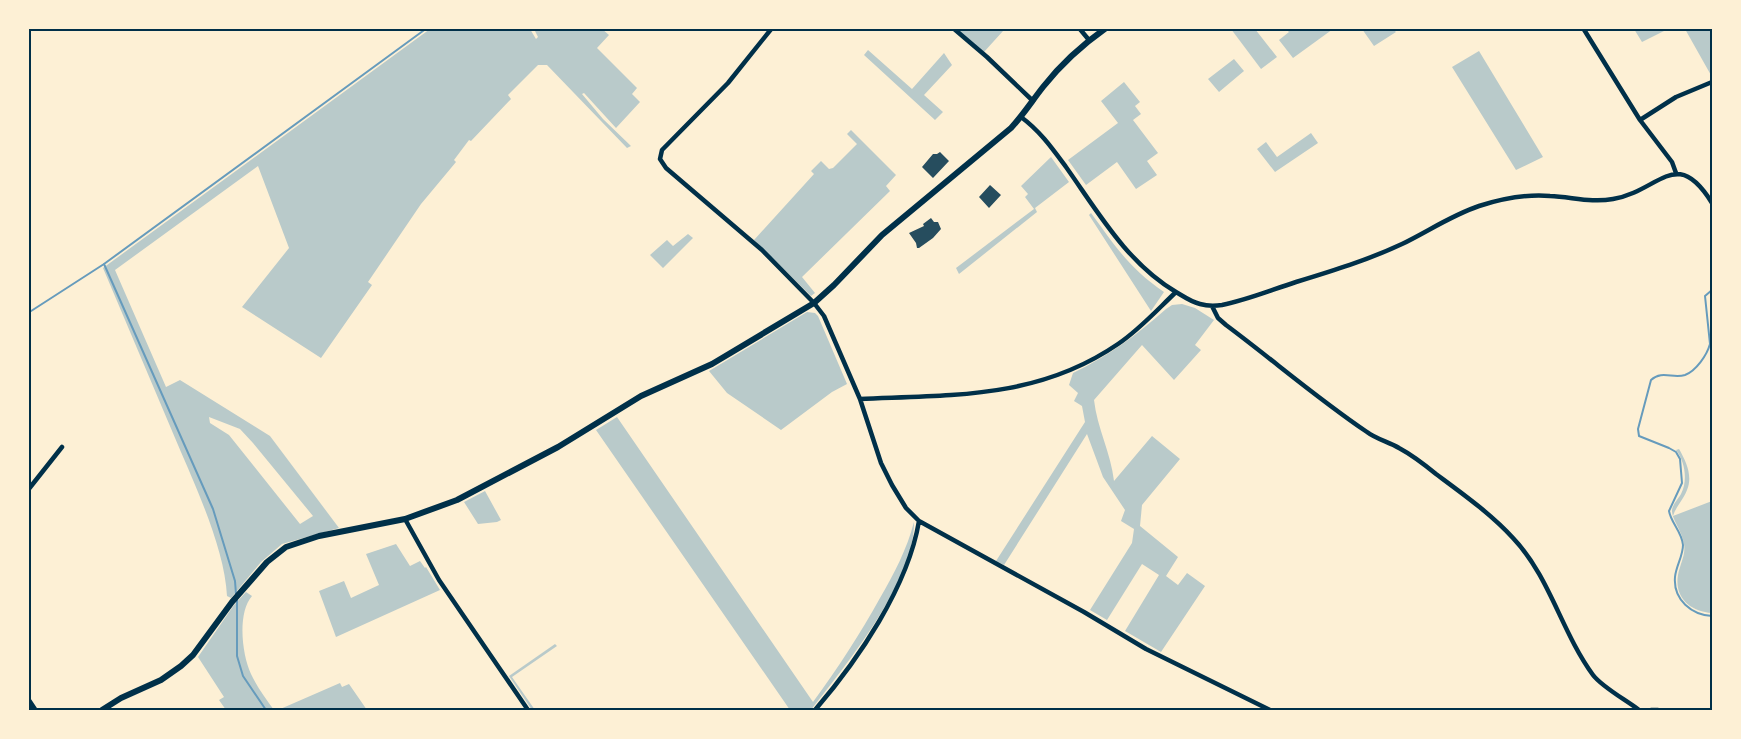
<svg xmlns="http://www.w3.org/2000/svg" width="1741" height="739" viewBox="0 0 1741 739" font-family="Inter,sans-serif">
  <style>
    .green { fill: #b9caca; fill-rule: evenodd }
    .lines { fill: none; stroke-linecap: round; stroke-linejoin: round }
    .stream { stroke: #669bbc; stroke-width: 2 }
    .building { fill: #264d5e }
    .minor { stroke: #003049; stroke-width: 4.5 }
    .tertiary { stroke: #003049; stroke-width: 6 }
    .secondary { stroke: #003049; stroke-width: 7 }
    .neatline { fill: none; stroke: #003049; stroke-width: 2 }
  </style>
  <rect width="100%" height="100%" fill="#fdf0d5"/>
  <path class="green" d="M430 29H530L536 39 538 37 534 29H602L609 35 597 48 637 88 632 94 640 102 616 128 584 93 582 94 603 119 631 146 627 148 547 65H538L508 95 511 99 471 141 469 140 454 160 456 162 421 204 368 282 372 285 321 358 242 307 289 248 258 166 115 270 166 387 180 380 270 436 339 528 282 544 261 562 231 598 227 596C225 550 196 487 178 445 153 386 128 327 103 268ZM209 417 240 429 253 443 313 516 300 524 229 435 210 423Z
    M956 29H1001L1003 31 984 52Z
    M1231 29H1255L1277 57 1261 69Z
    M1286 29 1333 28V29L1293 58 1279 40 1289 32Z
    M1362 29H1393L1396 32 1374 46Z
    M1634 29H1668L1642 42Z
    M1685 29H1712V77Z
    M868 50 912 89 944 53 952 65 924 95 943 112 935 120 864 55Z
    M1479 51 1543 157 1516 170 1452 67Z
    M1234 59 1244 71 1219 92 1208 79Z
    M1124 82 1140 102 1135 106 1141 114 1133 120 1158 153 1147 161 1157 175 1136 189 1117 162 1086 185 1068 160 1118 123 1101 101Z
    M851 130 896 175 886 186 890 191 802 277 815 293 811 296 754 240 814 174 811 171 821 161 829 169 833 168 857 144 847 134Z
    M1311 133 1318 143 1275 172 1257 149 1266 142 1277 157Z
    M1051 157 1069 182 1035 208 1037 212 959 274 956 268 1034 209 1025 197 1028 194 1021 186Z
    M1091 213C1116 247 1129 268 1164 292L1151 311 1089 215Z
    M688 234 693 238 663 268 650 255 667 240 673 246Z
    M1182 304 1195 308 1214 320 1195 345 1201 350 1174 380 1142 345 1094 400C1097 428 1111 453 1114 481L1152 436 1180 459 1142 505 1140 526 1178 557 1166 576 1178 585 1187 573 1205 586 1161 652 1125 631 1159 575 1142 564 1107 620 1090 610 1132 543 1134 529 1121 521 1125 510 1103 477 1087 434 1004 565 996 561 1085 422 1082 406 1074 401 1078 393 1069 385 1073 373C1108 356 1137 335 1166 309L1172 305Z
    M807 312 815 313 818 316 847 384 832 392 781 430 727 393 709 371Z
    M617 417 813 702C838 668 860 634 880 598 894 574 907 549 914 522 915 581 846 665 811 710H790L596 430Z
    M1679 449C1686 461 1693 476 1687 490 1684 499 1676 506 1673 516L1712 501V613C1691 612 1674 598 1678 575 1680 564 1686 555 1684 544 1683 533 1671 518 1672 510 1673 504 1678 499 1681 494 1688 481 1685 461 1676 450Z
    M485 491 501 520 497 522 478 524 464 502Z
    M396 544 410 566 420 561 425 568 426 567 440 590 336 637 319 591 344 581 351 598 379 585 366 554Z
    M246 592 252 596C237 613 242 655 251 674 257 687 266 699 274 710H226L219 700 224 697 198 657 234 605Z
    M555 644 557 646 512 677 535 710H532L509 676Z
    M340 683 342 687 349 684 367 710H278Z"/>
  <g class="lines">
    <path class="stream" d="M104 264 213 509 235 581 236 594
      M1712 290 1705 296 1710 344C1707 355 1696 371 1685 375 1673 379 1662 370 1651 380L1638 429 1639 436 1669 448 1676 452 1680 459 1682 483 1669 511C1671 523 1682 532 1683 545 1683 556 1676 566 1675 577 1673 600 1692 615 1712 616
      M28 313 104 264 427 28
      M237 600V656L243 676 266 710"/>
  </g>
  <path class="building" d="M940 152 949 161 933 178 922 167 933 154H937Z
    M990 185 1001 195 989 208 979 197Z
    M931 218 934 222H938L941 229 933 238 919 248H917L916 243 909 233 924 226 923 224Z"/>
  <g class="lines">
    <path class="minor" d="M772 28 728 83 662 150 660 159 666 168 762 250 814 303 824 316 860 399 881 463 892 485 906 508 919 521 1084 612 1146 649 1270 710
      M953 28 987 57 1033 101
      M1079 28 1089 40
      M1583 28 1640 120 1672 162 1676 173
      M1021 117C1040 131 1052 148 1066 167 1098 212 1127 263 1176 292 1183 296 1191 302 1200 304 1207 306 1215 306 1222 305 1247 300 1271 290 1296 282 1332 271 1368 260 1402 244 1427 232 1452 215 1479 206 1501 199 1527 194 1550 196 1572 197 1592 203 1613 199 1660 191 1676 145 1712 203
      M1640 120 1676 97 1712 82
      M1212 306 1218 318 1226 325C1273 360 1318 399 1367 432 1376 439 1389 442 1399 448 1412 455 1425 465 1436 474 1463 494 1491 514 1513 538 1550 577 1561 631 1593 675 1602 687 1626 700 1639 710
      M860 399C952 395 1038 399 1118 344 1139 330 1157 310 1176 292
      M28 490 62 447
      M405 519 439 580 528 710
      M815 710C858 660 908 587 919 521
      M1651 710H1658"/>
    <path class="tertiary" d="M102 710 121 698 161 680 181 666 193 655 232 602 267 562 286 547 319 536 405 519 457 500 558 447 641 396 712 364 814 303 834 285 882 235 1011 128C1023 115 1032 101 1043 87 1061 64 1082 45 1106 28"/>
    <path class="secondary" d="M28 701 34 710"/>
  </g>
  <rect width="1741" height="739" fill="none" stroke="#fdf0d5" stroke-width="60"/>
  <rect x="30" y="30" width="1681" height="679" class="neatline"/>
</svg>
